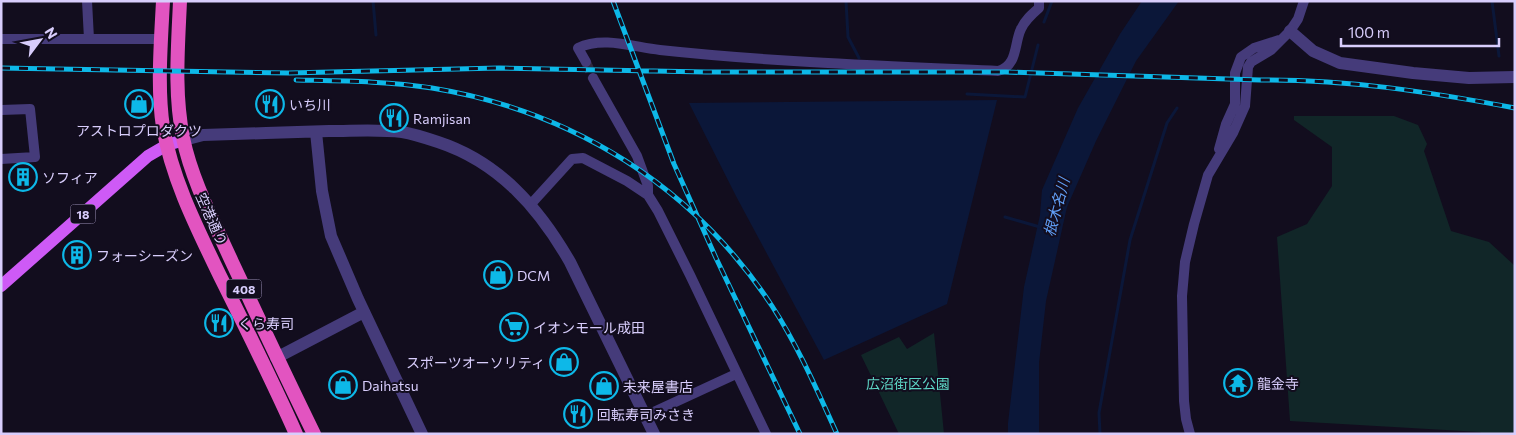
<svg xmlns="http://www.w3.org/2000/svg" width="1516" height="435" viewBox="0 0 1516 435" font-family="Commissioner,'Noto Sans JP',sans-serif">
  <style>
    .green { fill: #112628 }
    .water { fill: #0b1739 }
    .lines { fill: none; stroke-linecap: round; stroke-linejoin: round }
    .stream { stroke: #0b1739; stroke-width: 3 }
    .minor-tunnel { stroke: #302a3f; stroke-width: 10; stroke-dasharray: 10 5; stroke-linecap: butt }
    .minor { stroke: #453b7a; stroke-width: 10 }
    .tertiary { stroke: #453b7a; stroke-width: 12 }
    .primary { stroke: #ce5af6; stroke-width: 12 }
    .trunk { stroke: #e254c0; stroke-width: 14 }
    .rail-casing { stroke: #0db8e8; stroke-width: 5 }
    .rail { stroke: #120d1e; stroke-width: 3; stroke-dasharray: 9; stroke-linecap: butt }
    .labels { text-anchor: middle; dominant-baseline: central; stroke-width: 4; stroke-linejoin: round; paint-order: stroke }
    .shield { fill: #120d1e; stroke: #9d93b9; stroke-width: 1 }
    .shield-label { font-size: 12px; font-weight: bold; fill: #d8cdfc }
    .poi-label { font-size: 14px; fill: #d8cdfc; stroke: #120d1e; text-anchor: start }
    .street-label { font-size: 14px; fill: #d8cdfc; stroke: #120d1e }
    .park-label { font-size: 14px; fill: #5ed7c7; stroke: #120d1e }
    .water-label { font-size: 15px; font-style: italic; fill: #619ff6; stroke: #120d1e }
  </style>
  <rect width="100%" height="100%" fill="#120d1e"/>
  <path class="green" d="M1294 116H1394L1418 125 1427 144 1424 151 1451 231 1489 242 1515 266V434H1482L1480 432 1290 421 1277 237 1307 224 1332 186V147L1294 120Z
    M934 333 944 434H899L861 355 899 337 907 349Z"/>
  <path class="water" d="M1142 1H1179L1136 61 1096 141 1067 207 1046 301 1039 363V434H1008V423L1024 287 1040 215 1042 190 1078 108 1120 34Z
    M997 100 947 304 824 360 737 198 689 103Z"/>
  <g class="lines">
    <path class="stream" d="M373 1 376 35
      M846 1 848 37 859 58
      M1492 1 1499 56
      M1044 22 1052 1
      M967 94 1025 97 1038 45
      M1005 217 1040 227
      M1100 434 1099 413 1130 240 1167 123 1177 108"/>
    <path class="minor-tunnel" d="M586 62 593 78"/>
    <path class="minor" d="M87 1 89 39
      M1 39H161
      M586 62 578 48C603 36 633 47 660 50 772 62 885 66 998 71 1018 66 1014 43 1021 29 1025 20 1032 14 1039 8V1
      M593 78 637 156 648 186V195
      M1 110 30 109 35 157 1 159
      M1219 149 1226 124 1235 104V73L1241 57 1254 48 1279 40
      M531 204 572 159 583 158 627 181 648 195 658 211 690 275 766 434
      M645 416 736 374
      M1190 434 1186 419 1184 401 1182 296 1185 262 1194 224 1208 175 1233 133 1245 106 1248 67 1251 62 1271 50 1290 31 1298 19 1304 1"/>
    <path class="tertiary" d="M1290 31 1313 51 1340 63 1413 73 1469 78 1515 77
      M316 132 322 191 331 236 358 299 422 434
      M184 140 203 135C245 134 287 132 329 131 353 131 378 129 402 132 414 134 426 138 438 142 499 162 539 208 570 262L654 434
      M276 358 364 312"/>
    <path class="primary" d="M1 286 148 156 167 145 184 140"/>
    <path class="trunk" d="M163 1C161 40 157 89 163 127 172 179 197 228 220 276 246 328 272 380 296 434
      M180 1C178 48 174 92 183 138 192 181 214 222 232 262 259 319 286 377 314 434"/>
    <defs>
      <path id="rail" d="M613 1 674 164 716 258 800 434
        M1 68 289 73 499 68 706 72H1006L1260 80C1347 79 1430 92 1515 108
        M296 80C341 81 387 81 432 88 573 111 693 186 772 306 798 346 817 390 837 434"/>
    </defs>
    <use href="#rail" class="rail-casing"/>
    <use href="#rail" class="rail"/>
  </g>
  <defs>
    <symbol id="shop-ring" viewBox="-11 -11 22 22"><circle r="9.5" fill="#120d1e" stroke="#0db8e8" stroke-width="1.5"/><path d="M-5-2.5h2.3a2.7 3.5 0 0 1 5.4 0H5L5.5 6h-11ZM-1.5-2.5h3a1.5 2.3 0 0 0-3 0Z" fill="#0db8e8"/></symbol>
    <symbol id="restaurant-ring" viewBox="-11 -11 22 22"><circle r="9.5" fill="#120d1e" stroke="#0db8e8" stroke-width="1.5"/><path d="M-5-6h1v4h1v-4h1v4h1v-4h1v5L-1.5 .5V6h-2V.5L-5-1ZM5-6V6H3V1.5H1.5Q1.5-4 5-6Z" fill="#0db8e8"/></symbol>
    <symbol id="building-ring" viewBox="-11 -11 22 22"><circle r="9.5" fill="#120d1e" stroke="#0db8e8" stroke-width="1.5"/><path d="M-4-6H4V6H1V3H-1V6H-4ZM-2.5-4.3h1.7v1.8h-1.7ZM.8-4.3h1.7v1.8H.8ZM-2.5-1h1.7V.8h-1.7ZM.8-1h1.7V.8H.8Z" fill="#0db8e8"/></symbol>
    <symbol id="supermarket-ring" viewBox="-11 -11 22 22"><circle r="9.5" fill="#120d1e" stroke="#0db8e8" stroke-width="1.5"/><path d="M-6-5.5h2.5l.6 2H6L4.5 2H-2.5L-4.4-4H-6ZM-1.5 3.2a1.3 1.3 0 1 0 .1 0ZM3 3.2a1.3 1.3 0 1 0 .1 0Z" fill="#0db8e8"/></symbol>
    <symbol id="temple-ring" viewBox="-11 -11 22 22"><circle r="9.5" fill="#120d1e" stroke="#0db8e8" stroke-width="1.5"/><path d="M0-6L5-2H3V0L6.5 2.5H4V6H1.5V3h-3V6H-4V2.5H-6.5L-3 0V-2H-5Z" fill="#0db8e8"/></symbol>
  </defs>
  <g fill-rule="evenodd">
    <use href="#shop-ring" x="123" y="88" width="32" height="32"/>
    <use href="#restaurant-ring" x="254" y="88" width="32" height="32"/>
    <use href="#restaurant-ring" x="378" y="102" width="32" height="32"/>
    <use href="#building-ring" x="7" y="161" width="32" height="32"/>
    <use href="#building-ring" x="61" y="239" width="32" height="32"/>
    <use href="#shop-ring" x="482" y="259" width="32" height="32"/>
    <use href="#restaurant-ring" x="203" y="307" width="32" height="32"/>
    <use href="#supermarket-ring" x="498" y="311" width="32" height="32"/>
    <use href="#shop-ring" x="548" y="346" width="32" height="32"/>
    <use href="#temple-ring" x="1222" y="367" width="32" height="32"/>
    <use href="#shop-ring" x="327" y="369" width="32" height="32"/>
    <use href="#shop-ring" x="588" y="370" width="32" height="32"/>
    <use href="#restaurant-ring" x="562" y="398" width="32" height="32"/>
  </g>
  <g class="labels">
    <g class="shield">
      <rect x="70.5" y="204.5" width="25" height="19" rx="4"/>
      <rect x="226.5" y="279.5" width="35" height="19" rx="4"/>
    </g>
    <g class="shield-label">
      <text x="83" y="214">18</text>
      <text x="244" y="289">408</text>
    </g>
    <g class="poi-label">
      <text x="289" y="104">いち川</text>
      <text x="413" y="118">Ramjisan</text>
      <text x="139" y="130" text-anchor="middle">アストロプロダクツ</text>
      <text x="42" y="177">ソフィア</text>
      <text x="96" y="255">フォーシーズン</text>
      <text x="517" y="275">DCM</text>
      <text x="238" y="323">くら寿司</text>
      <text x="533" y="327">イオンモール成田</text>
      <text x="545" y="362" text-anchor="end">スポーツオーソリティ</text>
      <text x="1257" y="383">龍金寺</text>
      <text x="362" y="385">Daihatsu</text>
      <text x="623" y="386">未来屋書店</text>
      <text x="597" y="414">回転寿司みさき</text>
    </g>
    <g class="street-label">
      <text transform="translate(212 219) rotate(66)">空港通り</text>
    </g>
    <g class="park-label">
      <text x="908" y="383">広沼街区公園</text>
    </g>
    <g class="water-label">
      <text transform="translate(1056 207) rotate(-75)">根木名川</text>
    </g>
  </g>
  <rect width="1516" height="435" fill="none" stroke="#d8cdfc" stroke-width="5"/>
  <g transform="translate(40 40) rotate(58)" stroke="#120d1e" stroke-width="4" paint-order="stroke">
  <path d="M0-4L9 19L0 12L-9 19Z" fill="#d8cdfc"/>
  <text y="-8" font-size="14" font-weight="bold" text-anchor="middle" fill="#d8cdfc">N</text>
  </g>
  <path d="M1341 38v8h158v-8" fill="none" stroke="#d8cdfc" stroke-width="2.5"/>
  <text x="1348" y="38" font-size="15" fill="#d8cdfc" stroke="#120d1e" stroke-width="4" paint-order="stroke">100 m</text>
</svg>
